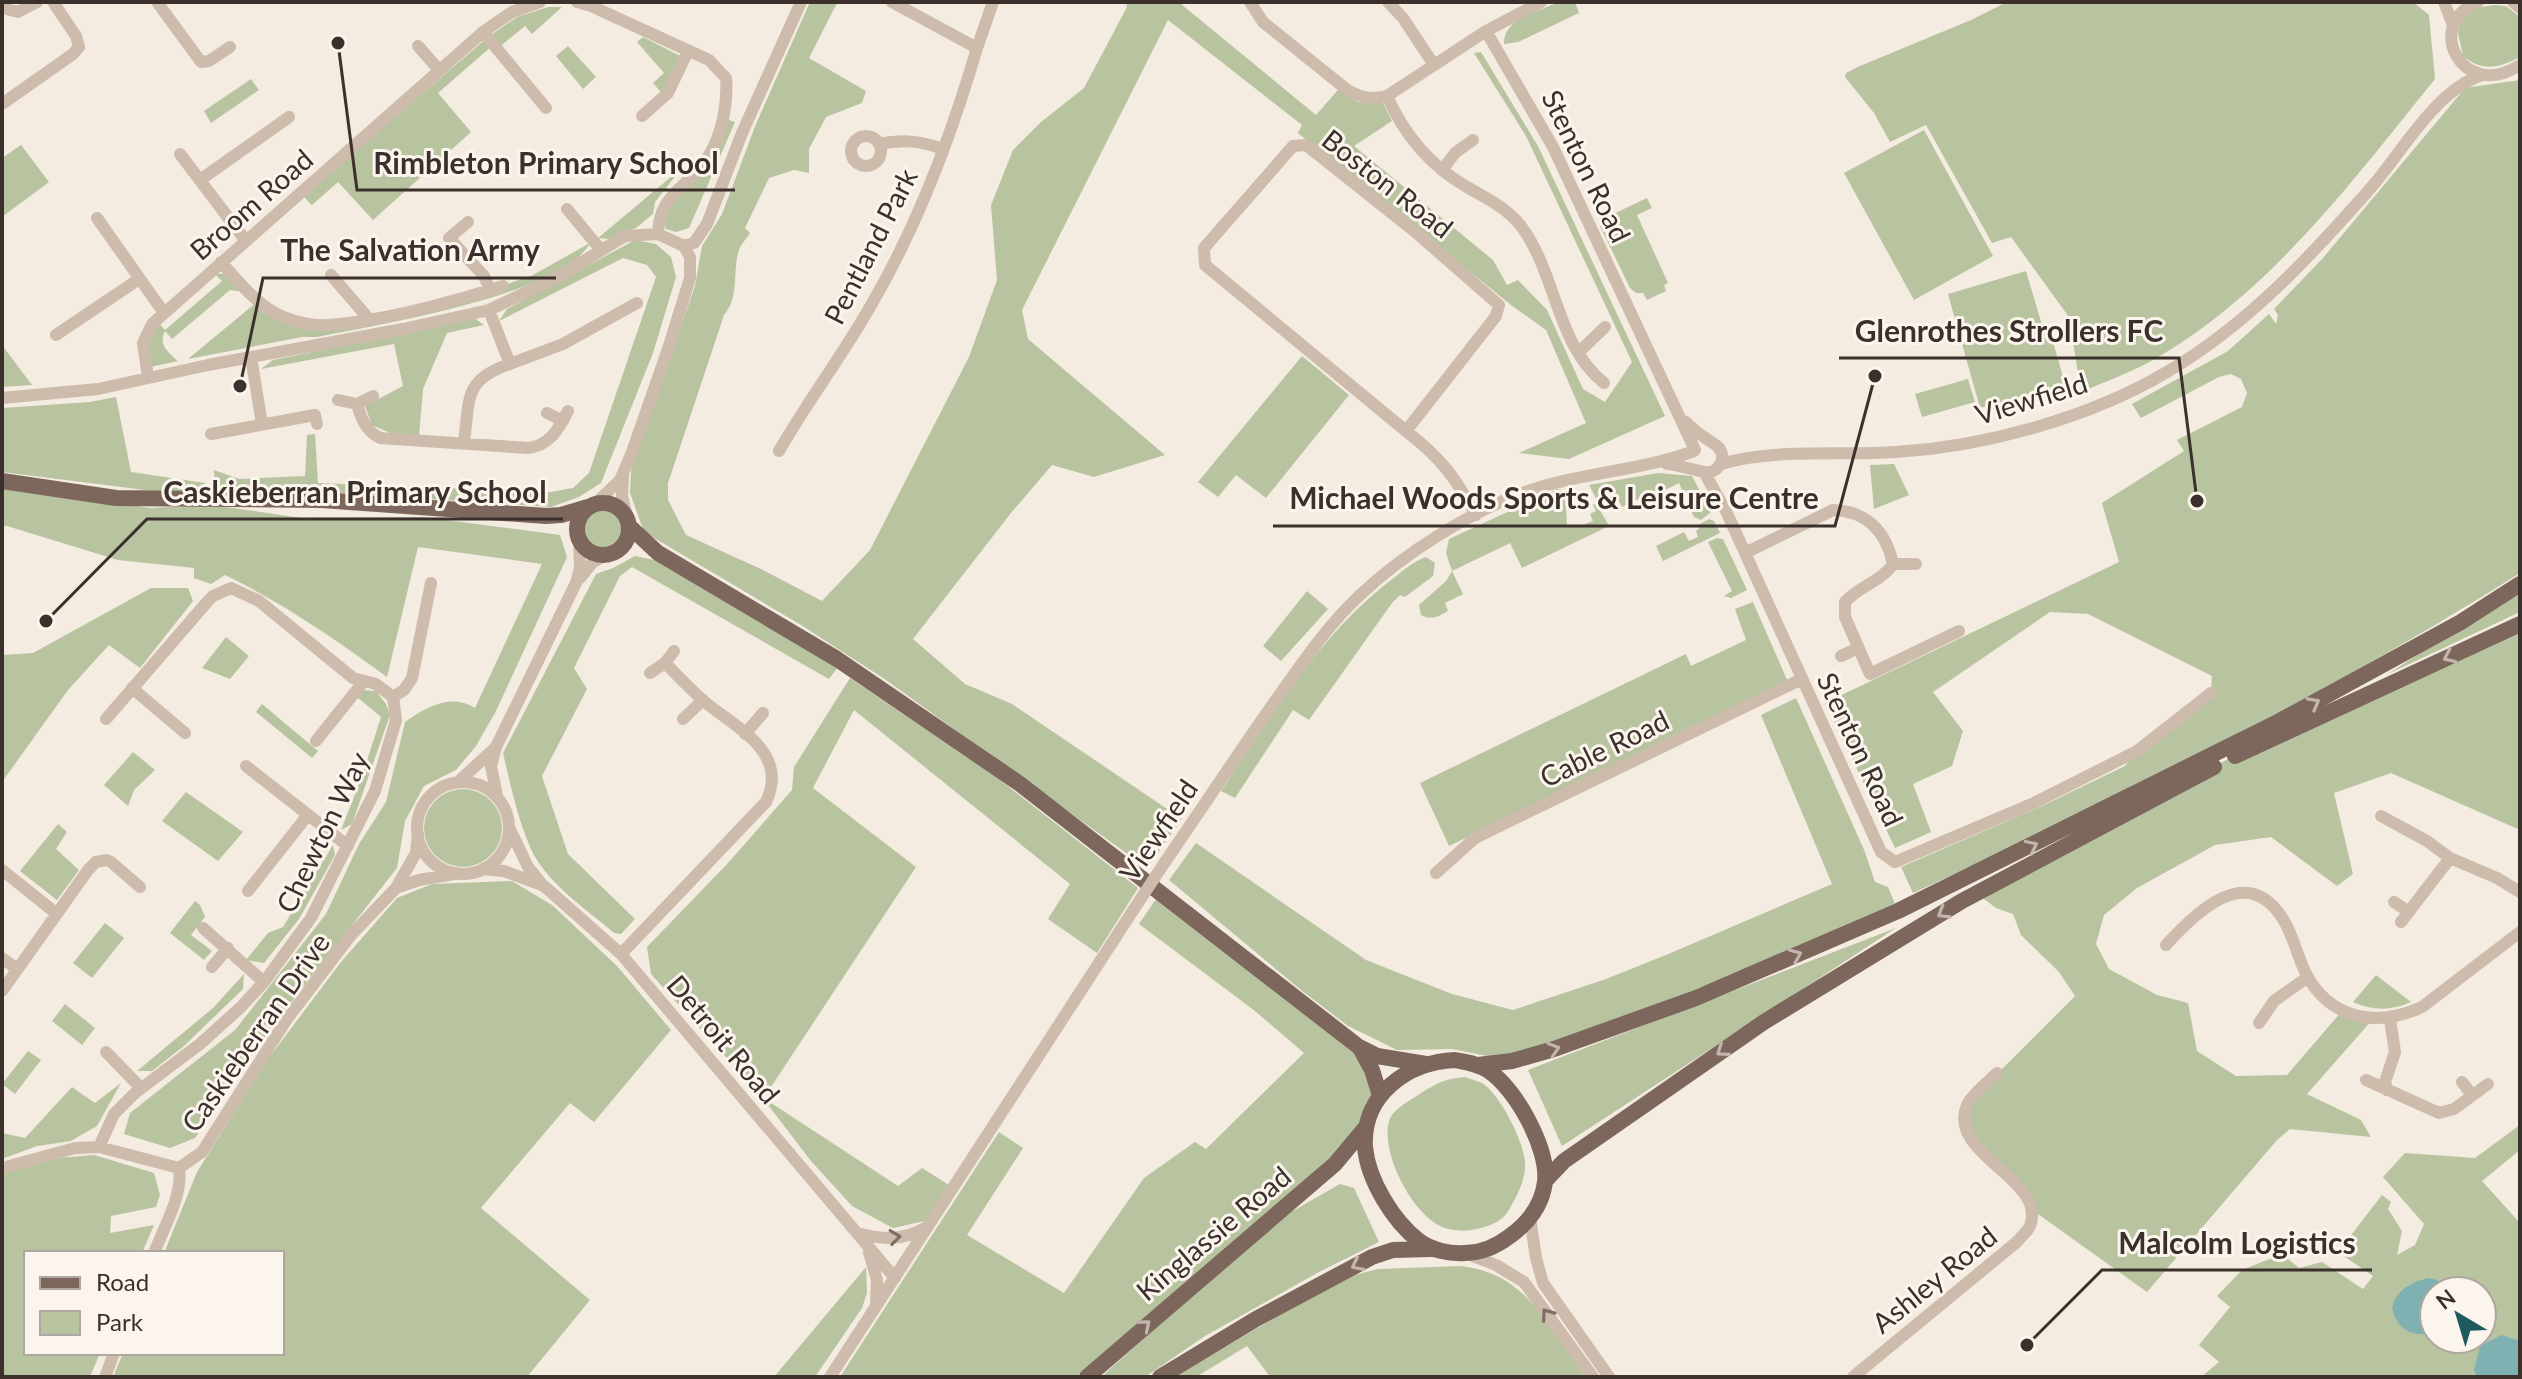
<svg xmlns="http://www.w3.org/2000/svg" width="2522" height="1379" viewBox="0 0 2522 1379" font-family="Lato,sans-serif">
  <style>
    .green { fill: #b8c4a0; fill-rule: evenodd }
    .water { fill: #7fb0b2 }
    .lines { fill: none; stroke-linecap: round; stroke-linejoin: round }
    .minor { stroke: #cdbbac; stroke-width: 12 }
    .major { stroke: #7d675c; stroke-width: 16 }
    .minor-bridge { stroke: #cdbbac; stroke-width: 12 }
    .oneway { stroke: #c2b5ac }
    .oneway2 { stroke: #7d6f65 }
    .labels { text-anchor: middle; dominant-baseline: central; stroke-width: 6; stroke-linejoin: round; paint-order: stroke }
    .street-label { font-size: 28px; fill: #3b302b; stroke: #fbf5ee }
    .leader { fill: none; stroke: #3b302b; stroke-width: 3 }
    .callout-dot { fill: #3b302b; stroke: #fbf5ee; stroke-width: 3 }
    .callout-label { font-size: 30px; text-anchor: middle; font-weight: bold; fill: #3b302b; stroke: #fbf5ee; stroke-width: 6; stroke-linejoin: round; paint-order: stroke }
  </style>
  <rect width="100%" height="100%" fill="#f4ebe1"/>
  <path class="green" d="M810 2 837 3 809 58 866 91 862 103 826 117 809 149V173L794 170 769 178 745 228 750 233C747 238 741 244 739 250 732 271 740 297 724 315L668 483V500L686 535 761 569 822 601 870 550 969 357 997 280 991 205 1013 150 1041 122 1084 88 1127 7 1126 2H1182L1181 4 1316 115 1338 90 1358 102 1383 103 1392 121 1354 146 1493 260 1507 285 1518 280 1547 310 1583 389 1605 402 1632 362 1526 136 1474 53 1481 52 1538 146 1665 416 1569 459 1519 453 1586 423 1546 330 1511 305 1298 133 1302 125 1168 20 1022 310 1028 339 1165 455 1094 477 1052 465 1011 513 913 639 965 684 1012 704 1182 819 1147 868 886 680 801 625 644 532 630 493 631 470 695 286 702 246 722 214 756 124Z
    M1559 2H1575L1579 13 1518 42 1504 44C1503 18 1540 11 1559 2Z
    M2007 2H2413L2429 15 2435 79C2353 180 2273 289 2160 356 2135 371 2107 381 2081 392L2069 317 2011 237 1992 243 1926 125 1890 142 1874 113 1845 77 1846 73 1860 66 1971 20Z
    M2494 5 2506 6 2520 17V57C2499 68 2482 72 2463 56L2458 33 2460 21 2475 8Z
    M548 7H562L532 34 525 26 497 49 493 45 438 93 471 132 373 220 338 182 312 205 303 196 488 37 517 17Z
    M643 37 686 59 665 97 653 83 664 73 637 42Z
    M568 46 596 77 583 89 556 56Z
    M251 79 259 90 211 123 204 111Z
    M2520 80V573C2326 695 2121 798 1913 893L1901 867 2040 807 2125 766 2137 751 2211 693 2212 676 2088 614 2050 612 1933 692 1963 731 1952 766 1913 784 1931 832 1895 848 1825 703 2119 562 2102 503 2184 451 2177 440 2242 407 2247 393 2241 379 2231 374 2219 377 2141 418 2132 404 2228 351 2269 314 2276 324 2278 315 2274 309 2323 258 2465 88Z
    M726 119 735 122 689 228 676 232 666 229 661 219 673 198 701 170Z
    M1924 130 1993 256 1914 300 1844 173Z
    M21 145 49 182 2 217V158Z
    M695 151 655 202 653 214 636 228 608 239 598 238 672 176Z
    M1647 198 1652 208 1637 215 1668 283 1664 285 1666 291 1647 300 1643 293H1636L1630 288 1600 226 1607 217Z
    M635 240 656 244 671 257 676 277 653 353 601 483 579 497 551 507 322 492 215 491 214 470 239 479 305 476 307 435 315 434 318 483 551 492 573 488 589 473 656 277 647 265 623 258 499 321 507 309Z
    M590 243C563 295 376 325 317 337H302L188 359 258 301 272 311 328 325 490 290 533 275Z
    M2026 271 2042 325 2048 324 2065 384 1980 408 1948 294Z
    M231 273 249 293 230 290 172 339 165 331C158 345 168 352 178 361L146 368 143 351 156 320 165 330 222 281 215 274Z
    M474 318 484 325 447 333 423 389 419 436H397L372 425 365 406 403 386 394 344 261 369 273 360Z
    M2 345 32 385 2 387Z
    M1302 356 1349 395 1266 498 1236 475 1218 497 1198 482Z
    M1968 379 1975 402 1922 417 1915 394Z
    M116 397 131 472 205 483 206 491 145 490 2 472V408L90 402Z
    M1894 464 1909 495 1874 509 1870 465Z
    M1658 473 1692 476 1711 512 1701 520 1694 517 1679 483 1665 490 1663 487 1622 507 1615 494 1598 502 1589 485Z
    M2 485 151 508 212 505 302 518 424 517 560 535 567 557 496 711 476 746 456 770 424 786 405 821 397 868 271 1028 195 1138 170 1148 124 1134 130 1113 235 1030 326 914 359 844 386 802 405 722C427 707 450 693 475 708L542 564 418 547 387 677C335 639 283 603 225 575L211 584 194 578V568L118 560 7 526 2 527Z
    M1557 489 1565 491 1567 526 1583 525 1593 521 1590 514 1596 511 1593 505 1596 503 1609 526 1522 568 1510 543 1452 571 1463 594 1445 603 1448 611C1439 616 1431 621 1421 615L1419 605 1446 581 1452 571 1446 553 1449 539Z
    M584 528a20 20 0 1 1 40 0a20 20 0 1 1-40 0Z
    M1709 519 1714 521 1720 533 1663 561 1656 546 1684 532 1689 541 1698 537 1696 531 1699 529 1698 525Z
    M1717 538 1723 539 1747 590 1731 598 1724 596 1732 591 1708 542Z
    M635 556 654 560 838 667 829 679 632 567 620 576 574 668 587 689 542 776 568 854 635 919 621 934 614 933C589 911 555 889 537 860 521 834 510 783 503 753L596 574 613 568Z
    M1426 557 1435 563 1433 576 1405 597 1400 595 1392 603 1309 720 1293 710 1235 798 1221 791C1272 715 1321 632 1395 577 1405 569 1414 561 1426 557Z
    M151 588H188L193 601 140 668 109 645 68 690 2 782V655L33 653Z
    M2520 588V612L2388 674Z
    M1307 591 1328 609 1281 661 1263 646Z
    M1753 602 1788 682 1449 846 1420 783 1686 654 1691 666 1746 640 1735 609Z
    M2520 624V830L2391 773 2334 793 2353 874 2337 886 2271 837 2215 845 2137 888 2104 915 2096 944 2109 969 2157 995 2188 1003 2197 1051 2236 1076 2287 1075 2342 1011 2373 1019 2307 1094 2361 1120 2371 1137 2290 1129 2277 1140 2147 1292 2031 1209 1974 1145 1967 1104 2075 996 2059 972 2021 935 2013 914 1996 908 1976 893 2230 758Z
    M226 637 249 656 230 679 202 668Z
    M850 678 995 776 1138 888 1097 953 1048 919 1070 884 854 710 813 788 916 867 771 1087 762 1097 898 1186 922 1168 949 1185 925 1221 893 1228 852 1206 811 1161 762 1097 651 974 647 947 729 862 792 790 794 767Z
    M363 690 376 691 386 704 390 715 352 824 341 830 361 779 381 717 357 697Z
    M1796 698 1865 852 1875 882 1888 887 1898 911 1512 1061 1452 1049 1397 1050 1348 1026 1301 990 1169 880 1196 843 1366 960 1452 994 1513 1010 1606 979 1666 955 1832 884 1761 715Z
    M262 704 318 751 312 758 256 712Z
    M133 752 155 770 134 790 128 806 104 785Z
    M424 828a39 39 0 1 1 78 0a39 39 0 1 1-78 0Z
    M186 792 243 832 218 861 162 821Z
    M58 824 67 832 56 849 79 870 57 900 20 871Z
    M333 845 335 855 299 919 264 963 246 960 268 933 283 927Z
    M512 881 552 905 617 966 671 1030 594 1122 570 1103 481 1208 590 1300 527 1377H113L123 1353H282V1253H164L197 1172 268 1059 341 962 397 898 432 884Z
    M1156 899 1359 1047 1376 1082 1368 1125 1087 1377H840L999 1132 1023 1148 967 1235 1064 1293 1144 1178 1195 1142 1206 1149 1304 1053 1255 1011 1139 924Z
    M195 901 200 905 205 917 191 935 212 951 204 960 170 933Z
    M105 923 124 938 92 978 73 963Z
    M1896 928 1562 1146 1528 1070Z
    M244 974 243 989 184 1046 152 1071H137L213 1008Z
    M2376 975 2411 1002C2391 1011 2373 1011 2353 1002Z
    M65 1004 95 1028 82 1045 52 1021Z
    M28 1051 41 1060 15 1094 2 1084Z
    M1465 1077C1470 1079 1477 1081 1482 1083 1500 1094 1524 1142 1525 1162 1526 1179 1518 1194 1510 1208 1504 1220 1493 1225 1481 1228 1469 1231 1458 1232 1445 1228 1414 1218 1380 1153 1389 1121 1392 1110 1406 1103 1415 1097 1434 1085 1442 1079 1465 1077Z
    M121 1083 97 1126 71 1141 37 1146 2 1159V1133L25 1138 72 1087 95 1103Z
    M2520 1125V1150L2482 1181 2520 1223V1377H2201L2219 1362 2199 1345 2230 1307 2217 1296 2242 1270 2282 1254 2299 1268 2322 1262 2363 1289 2373 1276 2338 1252 2382 1195 2391 1202 2388 1209 2402 1231 2397 1255 2415 1245 2424 1224 2383 1177 2405 1153 2475 1158ZM2434 1291H2482V1339H2434Z
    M94 1155 154 1173 160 1195 156 1207 111 1216 110 1233 154 1225 142 1253H26V1353H100L90 1377H2V1173L59 1158Z
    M1340 1184 1354 1188 1379 1242 1319 1272 1205 1336 1145 1377H1101L1194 1294 1291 1212Z
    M1460 1266C1526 1272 1550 1328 1586 1377H1270L1247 1346 1196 1377H1174L1300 1303 1355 1275 1378 1269Z
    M866 1267 867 1293 862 1308 815 1377H774Z"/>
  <path class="water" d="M2429 1278 2437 1280 2449 1291H2434V1334C2411 1336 2397 1331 2392 1307 2398 1289 2411 1282 2429 1278Z
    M2501 1335 2520 1341V1377H2477L2474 1370 2480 1346Z"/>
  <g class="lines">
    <path class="minor" d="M157 2 201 62 209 61 230 47
      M577 2 591 6 709 60 726 78C728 103 722 135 708 157 688 188 659 193 658 234
      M1250 2 1263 22 1346 89C1358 97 1373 100 1387 96L1486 31 1541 2
      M1388 2 1403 18 1434 65
      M2444 2 2453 25
      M2478 2C2422 24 2463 103 2520 65
      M2513 2 2520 8
      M2 8 18 12 37 2
      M1486 31 1553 147 1695 450
      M483 32 546 108
      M418 46 439 70
      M977 48 993 2
      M1387 96C1404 134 1430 166 1467 187 1487 199 1506 207 1521 226 1557 274 1556 345 1604 383
      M2 104 73 54 79 47 76 36 53 2
      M642 116 668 93 688 51
      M851 151a15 15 0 1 1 30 0a15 15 0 1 1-30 0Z
      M879 144C904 139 920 141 943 149
      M180 154 246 241
      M1443 169 1455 153 1473 140
      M200 180 289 117
      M567 209 601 250
      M97 218 164 313
      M468 222 449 238 484 276 490 290
      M684 246 694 243 707 224 742 133 801 2
      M221 262C240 283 259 308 286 318 299 323 315 326 329 325 385 321 449 303 503 286
      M331 275 369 319
      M56 335 139 279
      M1579 352 1605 327
      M251 357 262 424
      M510 364 563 344 637 303
      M148 377 143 343 152 324 483 32 512 12 540 2
      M2 398 98 389 208 365 403 329 489 310 554 279 625 236 658 234 684 246
      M338 400 357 404 373 396
      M357 404C361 418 366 431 380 438L528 448C549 446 559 429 568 411
      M547 413 563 421
      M1406 431 1496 316 1499 305 1413 230 1306 145 1293 146 1204 248 1205 265 1406 431C1442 459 1454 476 1476 515
      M211 434 315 415 317 424
      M464 442C470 399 463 380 510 364L489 310
      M779 451C807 402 842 356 870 307 917 227 951 137 977 48L892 2
      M1667 464C1680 465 1692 470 1705 472 1720 474 1728 455 1717 446 1706 438 1696 433 1686 422
      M1721 464C1773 448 1842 456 1896 452 1987 446 2089 418 2167 372 2247 325 2309 258 2369 190 2402 153 2434 91 2482 75
      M1704 472 1726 511 1881 852 1895 862 2034 803 2137 751 2211 693
      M623 475 622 496 628 520
      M595 504 620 480 632 452 668 349 690 278V257L684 246
      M1745 553 1833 510C1866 511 1886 531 1893 564 1881 582 1859 586 1845 602V617L1870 674 1959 631
      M1893 564H1916
      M580 578 593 562 604 556
      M1841 656 1858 648
      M650 673 665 663 674 651
      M132 688 185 733
      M393 697 404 690 412 678 431 583
      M106 719 208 601 213 596 231 588 259 601 353 678 376 684 393 697
      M683 719 703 700
      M745 734 763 713
      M316 741 364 681
      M246 766 348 846
      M458 782 494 749
      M417 828a46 46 0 1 1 92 0a46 46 0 1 1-92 0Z
      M497 796 491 766 496 747 576 583 580 568 579 541
      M2381 816 2427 841 2450 858 2497 878 2520 892
      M509 827 528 867 541 883
      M1165 862C1202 808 1238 754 1275 701 1301 665 1326 627 1359 596 1403 554 1471 511 1528 491 1583 472 1640 471 1694 451
      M483 869 504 871 544 886 621 954 895 1278
      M2 870 57 914
      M1436 873 1475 838 1802 679
      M396 888 419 880 454 874
      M248 891 307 816
      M2394 902 2409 912
      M2401 922 2450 858
      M203 928 264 982
      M2166 945C2197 911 2247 862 2283 919 2295 938 2298 962 2310 981 2337 1022 2381 1026 2422 1007L2520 932
      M621 954 766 802C771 791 774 778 770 766 762 738 726 720 705 702 691 690 678 676 665 663
      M2 958 17 969
      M212 967 228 948
      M2 991 88 870 96 862 107 860 111 862 140 887
      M2259 1023 2274 1001 2308 977
      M106 1052 141 1088
      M2366 1080 2439 1113 2454 1109 2488 1084
      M2462 1082 2472 1095
      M2387 1090 2385 1082 2395 1052 2390 1019
      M99 1147 114 1114 135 1093 200 1044 241 1007 264 982 311 918 375 791 396 720 393 697
      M2 1168 75 1148 99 1147 179 1168
      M179 1168 202 1152 287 1019 351 935 396 888 416 853 418 834
      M1530 1218 1536 1258 1543 1283 1609 1377
      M857 1233C883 1240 903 1241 927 1227
      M869 1252 877 1280 876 1305
      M154 1253C164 1227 183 1196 179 1168
      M1467 1254 1496 1265 1524 1282 1593 1377
      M105 1377 114 1353
      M830 1377 1134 909
      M1853 1377 2018 1241C2021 1236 2028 1231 2030 1226 2048 1179 1946 1155 1967 1105 1972 1094 1988 1082 1997 1073"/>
    <path class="major" d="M2 481 116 498 321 500 546 516 561 515 588 507
      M577 529a26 26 0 1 1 52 0a26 26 0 1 1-52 0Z
      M629 526 658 553 837 659 1020 784 1359 1047 1377 1056 1426 1064
      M2235 756 2520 624
      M1360 1048 1372 1070 1380 1096
      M1455 1060C1466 1062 1479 1064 1489 1071 1516 1089 1549 1149 1545 1182 1542 1205 1528 1223 1510 1236 1497 1246 1481 1253 1465 1253 1449 1254 1431 1250 1419 1241 1393 1221 1368 1180 1365 1147 1362 1095 1407 1062 1455 1060Z
      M1478 1065 1512 1061 1554 1049 1696 998 1898 911 2276 723 2461 622 2520 584
      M1545 1181 1564 1161 1764 1022 1962 901 2214 767
      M1087 1377 1335 1164 1365 1128
      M1160 1377 1256 1319 1372 1257 1393 1250 1431 1249"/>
    <path class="minor-bridge" d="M1134 909 1165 862"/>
  </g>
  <defs><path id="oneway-chevron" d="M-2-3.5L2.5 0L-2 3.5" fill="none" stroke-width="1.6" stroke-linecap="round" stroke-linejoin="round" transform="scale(2)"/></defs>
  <g class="oneway">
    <use href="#oneway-chevron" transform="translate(2449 657) rotate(155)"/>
    <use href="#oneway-chevron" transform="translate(2314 703) rotate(-29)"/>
    <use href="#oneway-chevron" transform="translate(2032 846) rotate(-26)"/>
    <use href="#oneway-chevron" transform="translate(1943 913) rotate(149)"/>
    <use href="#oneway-chevron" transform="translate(1796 955) rotate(-23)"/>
    <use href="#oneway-chevron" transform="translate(1554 1049) rotate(-18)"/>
    <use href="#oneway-chevron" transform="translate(1722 1051) rotate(145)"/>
    <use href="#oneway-chevron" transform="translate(1357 1265) rotate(153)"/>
    <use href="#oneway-chevron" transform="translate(1145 1325) rotate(-40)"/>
  </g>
  <g class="oneway2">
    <use href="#oneway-chevron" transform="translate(895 1237) rotate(-7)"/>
    <use href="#oneway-chevron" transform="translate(1547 1314) rotate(-126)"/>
  </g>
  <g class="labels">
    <g class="street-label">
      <text transform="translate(1587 166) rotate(64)">Stenton Road</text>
      <text transform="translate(1388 183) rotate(38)">Boston Road</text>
      <text transform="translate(251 204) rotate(-41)">Broom Road</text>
      <text transform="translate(870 246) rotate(-63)">Pentland Park</text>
      <text transform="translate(2031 398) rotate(-17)">Viewfield</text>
      <text transform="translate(1604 748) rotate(-26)">Cable Road</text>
      <text transform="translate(1861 749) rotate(65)">Stenton Road</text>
      <text transform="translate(1158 830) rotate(-56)">Viewfield</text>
      <text transform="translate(322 832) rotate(-64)">Chewton Way</text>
      <text transform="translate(255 1032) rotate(-55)">Caskieberran Drive</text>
      <text transform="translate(724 1039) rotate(50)">Detroit Road</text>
      <text transform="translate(1213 1233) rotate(-40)">Kinglassie Road</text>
      <text transform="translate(1934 1279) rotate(-39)">Ashley Road</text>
    </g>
  </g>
  <path class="leader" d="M338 43L357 190H735M240 386L263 278H556M2197 501L2179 358H1839M46 621L147 519H563M1875 376L1835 526H1273M2027 1345L2102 1270H2372"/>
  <g class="callout-dot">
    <circle cx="338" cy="43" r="8"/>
    <circle cx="240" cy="386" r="8"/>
    <circle cx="2197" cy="501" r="8"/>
    <circle cx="46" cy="621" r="8"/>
    <circle cx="1875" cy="376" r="8"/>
    <circle cx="2027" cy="1345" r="8"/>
  </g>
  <g class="callout-label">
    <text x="546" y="174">Rimbleton Primary School</text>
    <text x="410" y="261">The Salvation Army</text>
    <text x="2009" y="342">Glenrothes Strollers FC</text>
    <text x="355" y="503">Caskieberran Primary School</text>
    <text x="1554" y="509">Michael Woods Sports &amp; Leisure Centre</text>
    <text x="2237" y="1254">Malcolm Logistics</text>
  </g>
  <rect width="2522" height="1379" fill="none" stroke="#3b302b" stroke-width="8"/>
  <rect x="24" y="1251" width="260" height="104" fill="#fbf5ee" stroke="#aea6a0" stroke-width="2"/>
  <rect x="40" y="1277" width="40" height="12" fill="#7d675c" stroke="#aea6a0" stroke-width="2"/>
  <text x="96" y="1291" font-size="24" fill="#3b302b">Road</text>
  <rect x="40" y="1311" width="40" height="24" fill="#b8c4a0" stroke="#aea6a0" stroke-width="2"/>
  <text x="96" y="1331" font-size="24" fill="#3b302b">Park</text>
  <g transform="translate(2458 1315) rotate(322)"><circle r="38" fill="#fbf5ee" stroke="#aea6a0" stroke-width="2"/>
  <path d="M0-6L14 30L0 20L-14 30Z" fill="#1f5a5e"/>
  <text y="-12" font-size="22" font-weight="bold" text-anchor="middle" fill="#3b302b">N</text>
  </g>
</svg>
